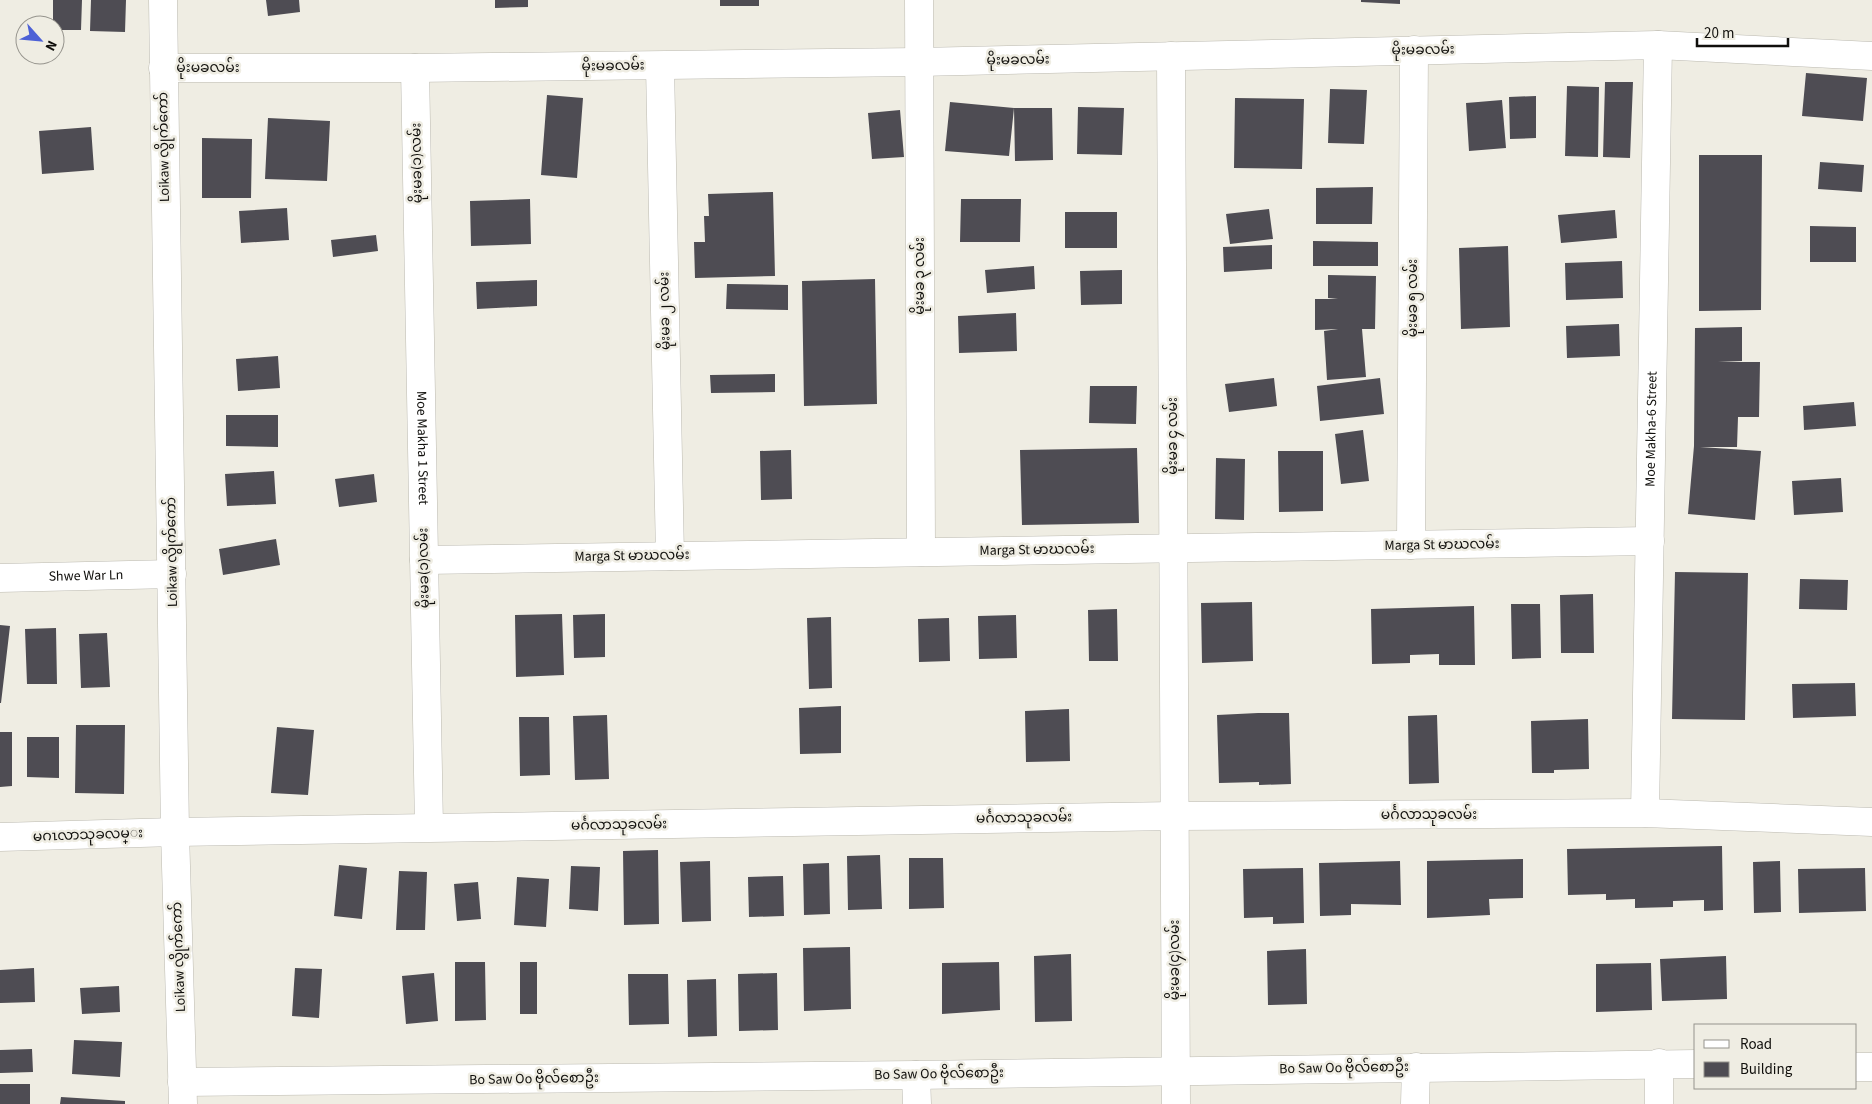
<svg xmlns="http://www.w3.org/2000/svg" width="1872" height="1104" viewBox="0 0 1872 1104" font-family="'Source Sans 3','Noto Sans Myanmar',sans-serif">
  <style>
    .building { fill: #4e4c53 }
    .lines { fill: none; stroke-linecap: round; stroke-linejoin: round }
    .street-casing { stroke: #bcbab1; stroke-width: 29 }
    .street { stroke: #fff; stroke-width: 28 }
    .labels { text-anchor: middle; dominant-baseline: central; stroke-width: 5; stroke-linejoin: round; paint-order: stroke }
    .street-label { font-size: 14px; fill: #100f0c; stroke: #efede3 }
  </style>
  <rect width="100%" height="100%" fill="#efede3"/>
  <path class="building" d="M53 0H82L81 30H55V25H53Z
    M91 0H126L125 32 90 31Z
    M266 0H299L300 12 268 16Z
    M495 0H528V7L495 8Z
    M720 0H759V6H720Z
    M1361 0H1400V4L1361 2Z
    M1806 73 1867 78 1863 121 1802 116Z
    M1605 82H1633L1630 158 1603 157Z
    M1567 86 1599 87 1598 157 1565 156Z
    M1330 89 1367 90 1364 144 1328 143Z
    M547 95 583 98 577 178 541 175Z
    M1536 96V138L1510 139 1509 97Z
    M1235 98 1304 99 1302 169 1234 168Z
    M1502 100 1506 148 1469 151 1466 103Z
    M950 102 1014 108 1009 156 945 151Z
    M1078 107 1124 108 1122 155 1077 154Z
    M1014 108H1052L1053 160 1015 161Z
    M900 110 904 157 872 159 868 113Z
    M268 118 330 121 327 181 265 179Z
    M91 127 94 170 42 174 39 131Z
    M202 138 252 139 251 198H202Z
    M1699 155H1762L1761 310 1699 311Z
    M1820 162 1864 165 1862 192 1818 189Z
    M1373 187 1372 224H1316V188Z
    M773 192 775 276 695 278 694 242H705L704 216H709L708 194Z
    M530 199 531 244 471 246 470 201Z
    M961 199H1021L1020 242H960Z
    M287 208 289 240 241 243 239 211Z
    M1269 209 1273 239 1230 244 1226 214Z
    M1615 210 1617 238 1561 243 1558 215Z
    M1065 212H1117V248H1065Z
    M1810 226 1856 227V262H1810Z
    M376 235 378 251 333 257 331 240Z
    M1313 241 1378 242V266H1313Z
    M1272 245V269L1224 272 1223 247Z
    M1508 246 1510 327 1461 329 1459 248Z
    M1622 261 1623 298 1566 300 1565 263Z
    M1034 266 1035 289 987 293 985 270Z
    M1122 270V304L1081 305 1080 271Z
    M1328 275 1376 276 1375 329H1362L1366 377 1327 380 1324 331 1338 329 1315 330V299H1338L1328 298Z
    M875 279 877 404 804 406 802 281Z
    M537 280V306L477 309 476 282Z
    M727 284 788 285V310L726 309Z
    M1016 313 1017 351 959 353 958 316Z
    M1619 324 1620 356 1567 358 1566 326Z
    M1742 327V361L1718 362H1760L1759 417H1738L1737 447H1700L1761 451 1755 520 1688 514 1694 446 1695 328Z
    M278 356 280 388 238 391 236 359Z
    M775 374V392L711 393 710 375Z
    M1274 378 1277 406 1229 412 1225 384Z
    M1380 378 1384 414 1320 421 1317 386Z
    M1090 386H1137L1136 424 1089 423Z
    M1854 402 1856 426 1804 430 1803 406Z
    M226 415H278V447L226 446Z
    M1363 430 1369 481 1341 484 1335 434Z
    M1137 448 1139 523 1022 525 1020 450Z
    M791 450 792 499 761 500 760 451Z
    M1278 451H1323V511L1279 512Z
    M1216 458 1245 459 1244 520 1215 519Z
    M274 471 276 504 227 506 225 474Z
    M374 474 377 502 339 507 335 479Z
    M1841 478 1843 512 1794 515 1792 481Z
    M276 539 280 565 223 575 219 549Z
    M1675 572 1748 573 1745 720 1672 719Z
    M1800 579 1848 580 1847 610 1799 609Z
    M1593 594 1594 653H1561L1560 595Z
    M1252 602 1253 661 1202 663 1201 603Z
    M1511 604H1540L1541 658 1512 659Z
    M1474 606 1475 665H1439V654L1410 655V663L1372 664 1371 609Z
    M1117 609 1118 661H1089L1088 610Z
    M562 614 564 675 516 677 515 615Z
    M605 614V657L574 658 573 615Z
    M1016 615 1017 658 979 659 978 616Z
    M831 617 832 688 809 689 807 618Z
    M949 618 950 661 919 662 918 619Z
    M0 625 10 626 1 703H0Z
    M56 628 57 684H27L25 629Z
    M107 633 110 687 81 688 79 634Z
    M1855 683 1856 716 1793 718 1792 684Z
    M841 706V753L800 754 799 708Z
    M1069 709 1070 761 1026 762 1025 711Z
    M1258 713H1289L1291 784 1259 785V782L1219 783 1217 715Z
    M607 715 609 779 575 780 573 716Z
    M1437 715 1439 783 1409 784 1408 716Z
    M519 717H549L550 775 520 776Z
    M1588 719 1589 769 1554 770V773H1532L1531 721Z
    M76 725H125L124 794 75 793Z
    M277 727 314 730 308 795 271 793Z
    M0 732H12V786L0 787Z
    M27 737H59V778L27 777Z
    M1722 846 1723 910 1704 911V900L1673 901V907L1635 908V899L1606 900V894L1568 895 1567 849Z
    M658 850 659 924 624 925 623 851Z
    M880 855 882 909 848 910 847 856Z
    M909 858H943L944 908 909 909Z
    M1523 859V898L1489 899 1490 915 1427 918V861Z
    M710 861 711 921 682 922 680 862Z
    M1400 861 1401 905 1351 904V915L1320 916 1319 863Z
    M1780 861 1781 912 1754 913 1753 862Z
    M829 863 830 914 804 915 803 864Z
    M339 865 367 868 362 919 334 916Z
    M571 866 600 867 598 911 569 909Z
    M1303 868 1304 923 1273 924V917L1244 918 1243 869Z
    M1865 868 1866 911 1799 913 1798 869Z
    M399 871 427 872 425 930H396Z
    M783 876 784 916 749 917 748 877Z
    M517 877 549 879 546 927 514 925Z
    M478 882 481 919 457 921 454 884Z
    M850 947 851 1009 804 1011 803 948Z
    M1306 949 1307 1004 1268 1005 1267 951Z
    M1071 954 1072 1021 1035 1022 1034 956Z
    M1726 956 1727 999 1662 1001 1660 959Z
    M455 962H485L486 1020 455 1021Z
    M520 962H537V1014H520Z
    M999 962 1000 1010 942 1014V963Z
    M1651 963 1652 1010 1596 1012V964Z
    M34 968 35 1002 0 1003V970Z
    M295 968 322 969 319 1018 292 1016Z
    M434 973 438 1021 406 1024 402 976Z
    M777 973 778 1030 739 1031 738 974Z
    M628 974H668L669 1024 629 1025Z
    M716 979 717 1036 688 1037 687 980Z
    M119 986 120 1012 82 1014 80 988Z
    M74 1040 122 1042 120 1077 72 1074Z
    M32 1049 33 1072 0 1073V1050Z
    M0 1084H30V1104H0Z
    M61 1097 125 1101V1104H60Z"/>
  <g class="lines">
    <defs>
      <g id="street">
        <path d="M163 0 175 832 183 1104"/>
        <path d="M919 0 921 552"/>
        <path d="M1171 56 1176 1104"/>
        <path d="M660 66 670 556"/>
        <path d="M163 68H415L919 62 1658 45 1872 56"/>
        <path id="s1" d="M415 68 429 827"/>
        <path d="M1411 545 1414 50"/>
        <path d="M424 560 1650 541"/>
        <path id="s2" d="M0 578 172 574"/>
        <path id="s3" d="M1645 813 1658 45"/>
        <path d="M0 837 175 832 1174 816 1645 813 1872 822"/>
        <path d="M1659 1063V1104"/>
        <path d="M1856 1067H1872"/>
        <path d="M916 1075 917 1104"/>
        <path d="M182 1082 916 1075 1696 1064"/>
        <path d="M1415 1104 1416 1067"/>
      </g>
    </defs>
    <use href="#street" class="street-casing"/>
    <use href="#street" class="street"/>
  </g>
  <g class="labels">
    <g class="street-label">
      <text transform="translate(1423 50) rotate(-1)">မိုးမခလမ်း</text>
      <text transform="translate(1018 60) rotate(-1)">မိုးမခလမ်း</text>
      <text transform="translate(613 66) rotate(-1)">မိုးမခလမ်း</text>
      <text x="208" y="68">မိုးမခလမ်း</text>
      <text transform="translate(164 147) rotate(-91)">Loikaw လွိုက်ကော်</text>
      <text transform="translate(417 163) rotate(-91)">မိုးမခ(၁)လမ်း</text>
      <text transform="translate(920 276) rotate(-90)">မိုးမခ ၃ လမ်း</text>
      <text transform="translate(1413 298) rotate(-90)">မိုးမခ ၅ လမ်း</text>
      <text transform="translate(665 311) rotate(-91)">မိုးမခ ၂ လမ်း</text>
      <text stroke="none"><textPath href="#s3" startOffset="384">Moe Makha-6 Street</textPath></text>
      <text transform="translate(1173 436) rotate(-90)">မိုးမခ ၄ လမ်း</text>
      <text stroke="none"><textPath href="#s1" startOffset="380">Moe Makha 1 Street</textPath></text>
      <text transform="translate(1442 545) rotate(-1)">Marga St မာဃလမ်း</text>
      <text transform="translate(1037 550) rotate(-1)">Marga St မာဃလမ်း</text>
      <text transform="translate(172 552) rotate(-91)">Loikaw လွိုက်ကော်</text>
      <text transform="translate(632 556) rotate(-1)">Marga St မာဃလမ်း</text>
      <text transform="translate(424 568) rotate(-91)">မိုးမခ(၁)လမ်း</text>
      <text stroke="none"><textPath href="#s2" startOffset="86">Shwe War Ln</textPath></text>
      <text x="1429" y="815">မင်္ဂလာသုခလမ်း</text>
      <text transform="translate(1024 818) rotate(-1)">မင်္ဂလာသုခလမ်း</text>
      <text transform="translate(619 825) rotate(-1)">မင်္ဂလာသုခလမ်း</text>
      <text transform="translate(88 835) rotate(-2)">မဂၤလာသုခလမ္း</text>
      <text transform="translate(179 957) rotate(-92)">Loikaw လွိုက်ကော်</text>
      <text transform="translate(1175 960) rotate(-90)">မိုးမခ(၄)လမ်း</text>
      <text transform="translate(1344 1068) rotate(-1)">Bo Saw Oo ဗိုလ်စောဦး</text>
      <text transform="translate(939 1074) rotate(-1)">Bo Saw Oo ဗိုလ်စောဦး</text>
      <text transform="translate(534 1079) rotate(-1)">Bo Saw Oo ဗိုလ်စောဦး</text>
    </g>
  </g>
  <rect x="1694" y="1024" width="162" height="65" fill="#efede3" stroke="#96948d"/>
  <rect x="1704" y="1040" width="25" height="8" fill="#ffffff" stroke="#96948d"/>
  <text x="1740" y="1049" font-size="15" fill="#100f0c">Road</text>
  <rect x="1704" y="1062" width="25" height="15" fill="#4e4c53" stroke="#96948d"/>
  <text x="1740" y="1074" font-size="15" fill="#100f0c">Building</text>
  <g transform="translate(40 40) rotate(117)"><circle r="24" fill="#efede3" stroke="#96948d"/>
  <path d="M0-4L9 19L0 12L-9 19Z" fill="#4d61d6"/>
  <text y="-8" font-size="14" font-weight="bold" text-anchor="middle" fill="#100f0c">N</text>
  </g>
  <path d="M1697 38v8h91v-8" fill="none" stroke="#100f0c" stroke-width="2.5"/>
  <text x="1704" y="38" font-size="15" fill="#100f0c" stroke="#efede3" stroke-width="4" paint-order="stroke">20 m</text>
</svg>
